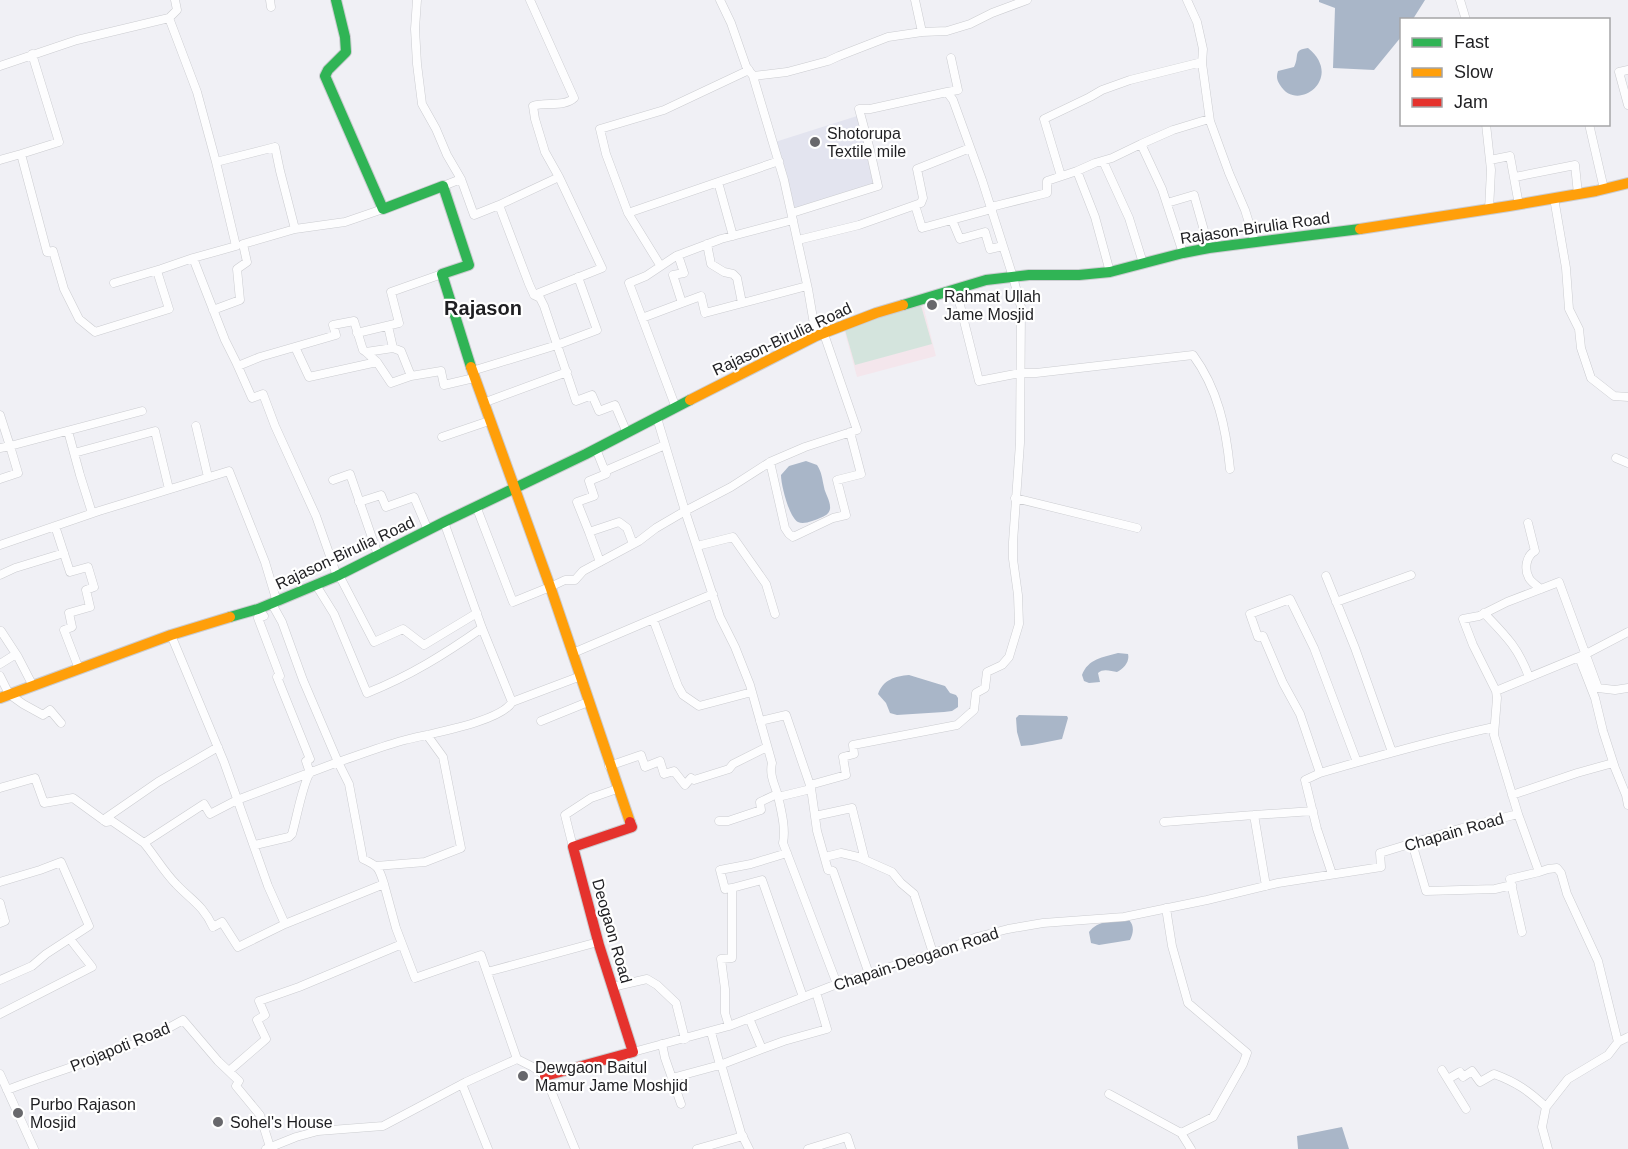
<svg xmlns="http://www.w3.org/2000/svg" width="1628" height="1149" viewBox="0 0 1628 1149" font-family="Arial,sans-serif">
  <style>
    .built { fill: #e3e4ef }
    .education { fill: #f4e6ec }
    .green { fill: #d4e4dd }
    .water { fill: #a9b6c8 }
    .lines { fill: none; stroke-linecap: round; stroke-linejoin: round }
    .street-casing { stroke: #cbccd0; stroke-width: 9 }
    .fast-casing { stroke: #cbccd0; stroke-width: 12 }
    .slow-casing { stroke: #cbccd0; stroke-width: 12 }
    .jam-casing { stroke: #cbccd0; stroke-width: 12 }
    .street { stroke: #fdfdfe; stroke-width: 8 }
    .fast { stroke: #30b455; stroke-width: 10 }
    .slow { stroke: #ff9f0a; stroke-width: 10 }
    .jam { stroke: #e5322d; stroke-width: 10 }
    .poi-dot { fill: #68686c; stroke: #fff; stroke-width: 2 }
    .labels { text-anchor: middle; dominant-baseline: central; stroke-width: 4.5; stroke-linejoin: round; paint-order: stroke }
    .poi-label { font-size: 16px; fill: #1f1f22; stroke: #fff; text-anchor: start }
    .street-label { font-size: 16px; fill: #1f1f22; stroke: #fff }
    .quarter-label { font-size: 20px; font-weight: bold; fill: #1f1f22; stroke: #fff }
  </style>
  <rect width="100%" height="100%" fill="#f0f0f5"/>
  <path class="built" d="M857 116 876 184 792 209 775 142Z"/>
  <path class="education" d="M921 297 936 356 857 377 842 322Z"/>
  <path class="green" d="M920 302 932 344 855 365 843 323Z"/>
  <path class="water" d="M1319 0H1425L1413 19 1402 20 1401 37 1374 70 1333 68 1335 8 1319 2Z
    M1308 48C1345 78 1297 114 1280 85 1277 80 1276 77 1278 71L1294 67C1300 56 1292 50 1308 48Z
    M806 461 817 465C822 473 822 478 824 487 825 494 831 501 830 509 829 514 825 516 820 518 815 520 804 525 798 522 789 517 781 485 781 475L789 466Z
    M1118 653 1128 654C1130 661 1124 669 1117 672 1111 671 1103 668 1098 673L1100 682 1089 683 1084 681 1082 675C1088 659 1103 657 1118 653Z
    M909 675 945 686 950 693 956 695 958 698V707L952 711 944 712 897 715 890 713 886 703 878 694C883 680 895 676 909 675Z
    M1019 715 1067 716 1068 718 1062 739 1032 745 1021 746 1017 732 1016 718Z
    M1129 920C1135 926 1133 934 1130 940L1099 945 1091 943 1089 932C1098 920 1115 920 1129 920Z
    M1342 1127 1349 1149H1298L1297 1136Z"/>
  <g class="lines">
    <defs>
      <path id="street" d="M270 0 271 7
        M417 0 415 29 417 64 422 104 436 129 447 155 461 179 474 215 499 205 529 284 534 295 602 268 559 177 545 152 535 119 533 106C545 102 565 107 574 98L530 0
        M720 0 731 23 746 66 753 76 787 72 828 61 839 56 888 37 922 32 947 31 970 24 992 13 1027 0
        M915 0 922 32
        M1187 0 1197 22 1203 49 1202 63 1210 121 1229 173 1245 210 1255 242
        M1460 0 1466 20
        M169 18 197 92 216 162 236 246 193 258 225 340 236 362 252 398 263 394 275 426 316 516 337 576
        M0 66 77 40 169 18 177 10 175 0
        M749 70 664 110 600 129 606 154 628 213 779 161
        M1628 70 1619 72 1628 105
        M753 76 784 180 808 289 816 336
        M947 92 958 90 951 58
        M1486 124 1491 170 1489 210
        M1589 124 1604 189
        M21 154 59 142 32 54
        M0 160 21 154 47 252 53 251 64 289 79 319 95 332 169 309 157 271
        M1490 160 1510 156 1519 205
        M1103 161 1129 218 1143 263
        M1077 171 1095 163 1112 158 1141 144
        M1061 176 1044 119 1090 97 1102 90 1130 80 1202 62
        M1515 177 1575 165 1578 194
        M718 182 733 236
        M443 186 461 179
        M1554 198 1566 268 1569 309 1579 329 1581 348 1591 378 1614 396 1628 397
        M1167 203 1194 195 1209 248
        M499 205 559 177
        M915 205 922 228 992 209
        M991 207 1047 193V181L1077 171 1095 217 1110 272
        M628 213 660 265
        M792 213 878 186 870 150 859 109H870L947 92 953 100 982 180 1013 277 1021 307 1020 443 1013 542V559L1018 595 1019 624 1009 657 1002 665 987 672 985 688 976 693 974 710 957 725 853 745 854 754 843 757 846 775 810 785
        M952 220 960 239 985 232 990 249 1003 246
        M295 229 345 222 383 209
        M798 240 859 225 921 203 923 198 917 169 970 148
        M707 244 711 264 724 272 733 274 737 278 742 303
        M1183 253 1162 189 1141 144 1173 130 1209 119
        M678 255 684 273 673 275 682 303 701 296 705 313 807 286
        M114 283 161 269 193 258
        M956 289 979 381 1020 373H1036L1193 355C1218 389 1226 428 1230 469
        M534 295 540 298 544 306 576 401 592 395 599 411 615 405 627 433
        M213 310 240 300 237 269 247 262 243 244 295 229 280 171 275 147 216 162
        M642 318 682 303
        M388 326 393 348
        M357 333 399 323 391 292 442 274
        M295 347 309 377 377 362
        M238 366 260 357 336 335 333 325 354 321 363 350 366 352 393 348 401 351 411 376 391 383 377 362 366 352
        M472 371 557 345 597 330 578 277
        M411 376 441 371 444 385 474 378
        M483 403 567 372
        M676 408 629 283 646 276 676 256 721 239 793 220
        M0 415 10 446 142 411
        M657 418 685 511 720 617 735 647 750 685 772 763C769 775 775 785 778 796 781 810 786 828 783 843L837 984
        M196 426 208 477
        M68 431 80 475 92 513
        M442 437 489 421
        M0 448 10 446 18 473 0 479
        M596 449 606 474 589 481 594 496 577 502 589 532 619 522 627 528 633 544
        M74 453 155 431 169 489
        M1616 458 1628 463
        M770 462 785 528 789 534 793 537 833 518 846 515 837 480 861 474 850 432
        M605 471 665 445
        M333 480 350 474 378 555
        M1015 498 1137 528
        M359 502 381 495 386 507 414 497 428 530
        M476 506 513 602 550 587 565 580H575L583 571 639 541 656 528 685 511 731 487 770 462 805 447 857 430 824 334
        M444 522 482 628 512 702 581 676
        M1528 523 1535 551C1526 556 1524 569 1529 578 1531 582 1537 586 1541 589
        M55 526 70 572 88 567 94 587 86 590 90 607 69 613 72 627 64 630 79 669
        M589 532 600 562
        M0 545 99 511 229 471 265 562 277 602
        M697 546 733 537 766 584 775 614
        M0 575 15 568 64 553
        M339 575 374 642 403 629 424 645 477 613
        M1326 576 1355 648 1392 752
        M316 585 334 614 367 693C410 676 445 654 482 628
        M1336 602 1411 575
        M1484 613C1505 635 1518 647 1529 677
        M653 619 713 594
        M1 631 18 657 33 686
        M171 635 224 762 268 886 285 924 384 884 396 928 415 978 481 955 517 1059
        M573 653 653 619 678 686 683 695 699 706 752 692
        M1579 657 1595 698 1603 731 1615 768 1626 795 1628 805
        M0 664 16 654
        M0 676 9 694 23 704 43 715 50 710 61 723
        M1496 691 1473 645 1463 619 1479 616 1507 602 1559 582 1598 688 1615 690 1628 688
        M541 721 588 702
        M760 721 786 715 811 788 817 831 828 870 833 871 869 974
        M1357 762 1314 648 1290 599 1250 614 1258 637 1263 636 1283 683 1300 714 1320 773C1378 756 1435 740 1494 727
        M609 766 641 755 645 767 660 761 664 774 674 771 685 785 691 778 694 780 729 769 733 764 767 747
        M1320 773 1305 780 1317 829 1332 874
        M0 788 35 778 44 803 73 798 106 822 112 821 144 843 204 804 210 814 237 800 338 762 303 680 282 622 272 604
        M1512 795 1577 773 1613 763
        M778 797 811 789
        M1518 814 1539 872 1510 879 1522 932
        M815 816 852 808 865 860
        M103 820 158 782 218 747
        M719 821H728L761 810 760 802 777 794
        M1164 822 1254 815
        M144 843C155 856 164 872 176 884 191 900 203 905 213 927L222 922 238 947 285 924
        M1412 843 1426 891 1495 889 1512 885
        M255 845 289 837 292 834C296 821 303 782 310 773L306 761 310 759 277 677 280 676 258 618 264 616 258 609
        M573 847 565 815 591 798 617 789
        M825 857 841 853 858 857 892 872 901 883 914 894 933 953
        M376 866 425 862 461 848 443 757 427 735
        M1539 872 1548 869 1557 868 1561 873 1567 894 1598 961 1618 1042
        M0 882 40 870 61 862 89 926 46 954 32 966 0 980
        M384 884C379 867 378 866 363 859L349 784 338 762C360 755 382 746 405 740 428 734 501 722 512 702
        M1266 886 1254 815 1313 811
        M732 888 725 889 720 870 751 864 787 853
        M0 903 5 921 0 923
        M1166 908 1172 946 1188 1003 1247 1053 1243 1064 1213 1117 1181 1133 1191 1149
        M487 972 598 942
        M612 987 647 979 657 985 676 1003 685 1039
        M0 1014 92 967 70 939
        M749 1018 762 1049 784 1041 827 1029 816 992
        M729 1026 725 1013V989L721 959 732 958V888L762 880 803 997
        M711 1032 720 1065 762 1049
        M662 1044 665 1058 681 1104
        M633 1052 729 1026 837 984 955 946 977 937 1008 929 1043 923 1124 917 1207 900 1278 883 1381 867 1380 853 1462 828 1518 814 1494 735 1497 698 1496 691 1586 654 1628 632
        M721 1064 741 1133 749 1149
        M1442 1070 1466 1109
        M229 1071 266 1039 257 1020 265 1015 259 1001 299 987 402 944
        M0 1074 34 1149
        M672 1078 720 1065
        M1448 1079 1460 1072 1463 1077 1472 1071 1480 1082 1494 1074C1516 1082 1529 1091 1546 1107
        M462 1084 488 1149
        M7 1090C66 1067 128 1052 183 1020L218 1061 239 1081 236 1086 260 1115 270 1147
        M1109 1094 1181 1133
        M266 1149 296 1137 318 1131 383 1126 466 1082 517 1059 533 1067 545 1076 575 1149
        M697 1149 743 1136
        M808 1149 847 1137 851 1149
        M1548 1149 1542 1127 1546 1107 1568 1079 1608 1055 1618 1042 1628 1037"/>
      <path id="fast" d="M336 0 345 37 346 52 328 70 325 76 383 209 443 186 469 265 442 274 471 367
        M903 305 986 280 1029 275H1079L1110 272 1183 253 1209 248 1360 229
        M230 617 258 609 337 576 444 522 586 454 690 400"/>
      <path id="slow" d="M1360 229 1509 206 1596 191 1628 183
        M471 367 551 589 630 822
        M690 400 816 336 876 313 903 305
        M0 698 171 635 230 617"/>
      <path id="jam" d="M545 1076 633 1052 599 945 573 847 632 827 630 822"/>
    </defs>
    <use href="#street" class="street-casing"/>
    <use href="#fast" class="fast-casing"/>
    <use href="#slow" class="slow-casing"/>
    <use href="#jam" class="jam-casing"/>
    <use href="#street" class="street"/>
    <use href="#fast" class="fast"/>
    <use href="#slow" class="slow"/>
    <use href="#jam" class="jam"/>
  </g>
  <g class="poi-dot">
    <circle cx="815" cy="142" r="6"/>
    <circle cx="932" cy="305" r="6"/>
    <circle cx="523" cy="1076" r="6"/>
    <circle cx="18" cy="1113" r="6"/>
    <circle cx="218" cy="1122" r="6"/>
  </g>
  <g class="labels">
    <g class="poi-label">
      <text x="827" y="133">Shotorupa<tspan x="827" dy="18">Textile mile</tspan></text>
      <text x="944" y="296">Rahmat Ullah<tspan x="944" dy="18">Jame Mosjid</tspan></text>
      <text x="535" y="1067">Dewgaon Baitul<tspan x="535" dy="18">Mamur Jame Moshjid</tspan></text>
      <text x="30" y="1104">Purbo Rajason<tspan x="30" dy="18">Mosjid</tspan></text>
      <text x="230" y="1122">Sohel's House</text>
    </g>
    <g class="street-label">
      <text transform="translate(1255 228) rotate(-8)">Rajason-Birulia Road</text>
      <text transform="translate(782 339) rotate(-25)">Rajason-Birulia Road</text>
      <text transform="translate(345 553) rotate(-25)">Rajason-Birulia Road</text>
      <text transform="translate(1454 832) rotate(-16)">Chapain Road</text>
      <text transform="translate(612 931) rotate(74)">Deogaon Road</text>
      <text transform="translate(916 959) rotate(-18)">Chapain-Deogaon Road</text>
      <text transform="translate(120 1047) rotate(-22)">Projapoti Road</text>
    </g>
    <g class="quarter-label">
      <text x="483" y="308">Rajason</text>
    </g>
  </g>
  <rect x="1400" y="18" width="210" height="108" fill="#ffffff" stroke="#a5a5a7" stroke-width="1.5"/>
  <rect x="1412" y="38" width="30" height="9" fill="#30b455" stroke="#a5a5a7" stroke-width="1.5"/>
  <text x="1454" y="48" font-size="18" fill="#1f1f22">Fast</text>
  <rect x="1412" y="68" width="30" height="9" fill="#ff9f0a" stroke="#a5a5a7" stroke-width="1.5"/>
  <text x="1454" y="78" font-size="18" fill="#1f1f22">Slow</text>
  <rect x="1412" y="98" width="30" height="9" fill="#e5322d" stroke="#a5a5a7" stroke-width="1.5"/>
  <text x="1454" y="108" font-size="18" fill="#1f1f22">Jam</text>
</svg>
